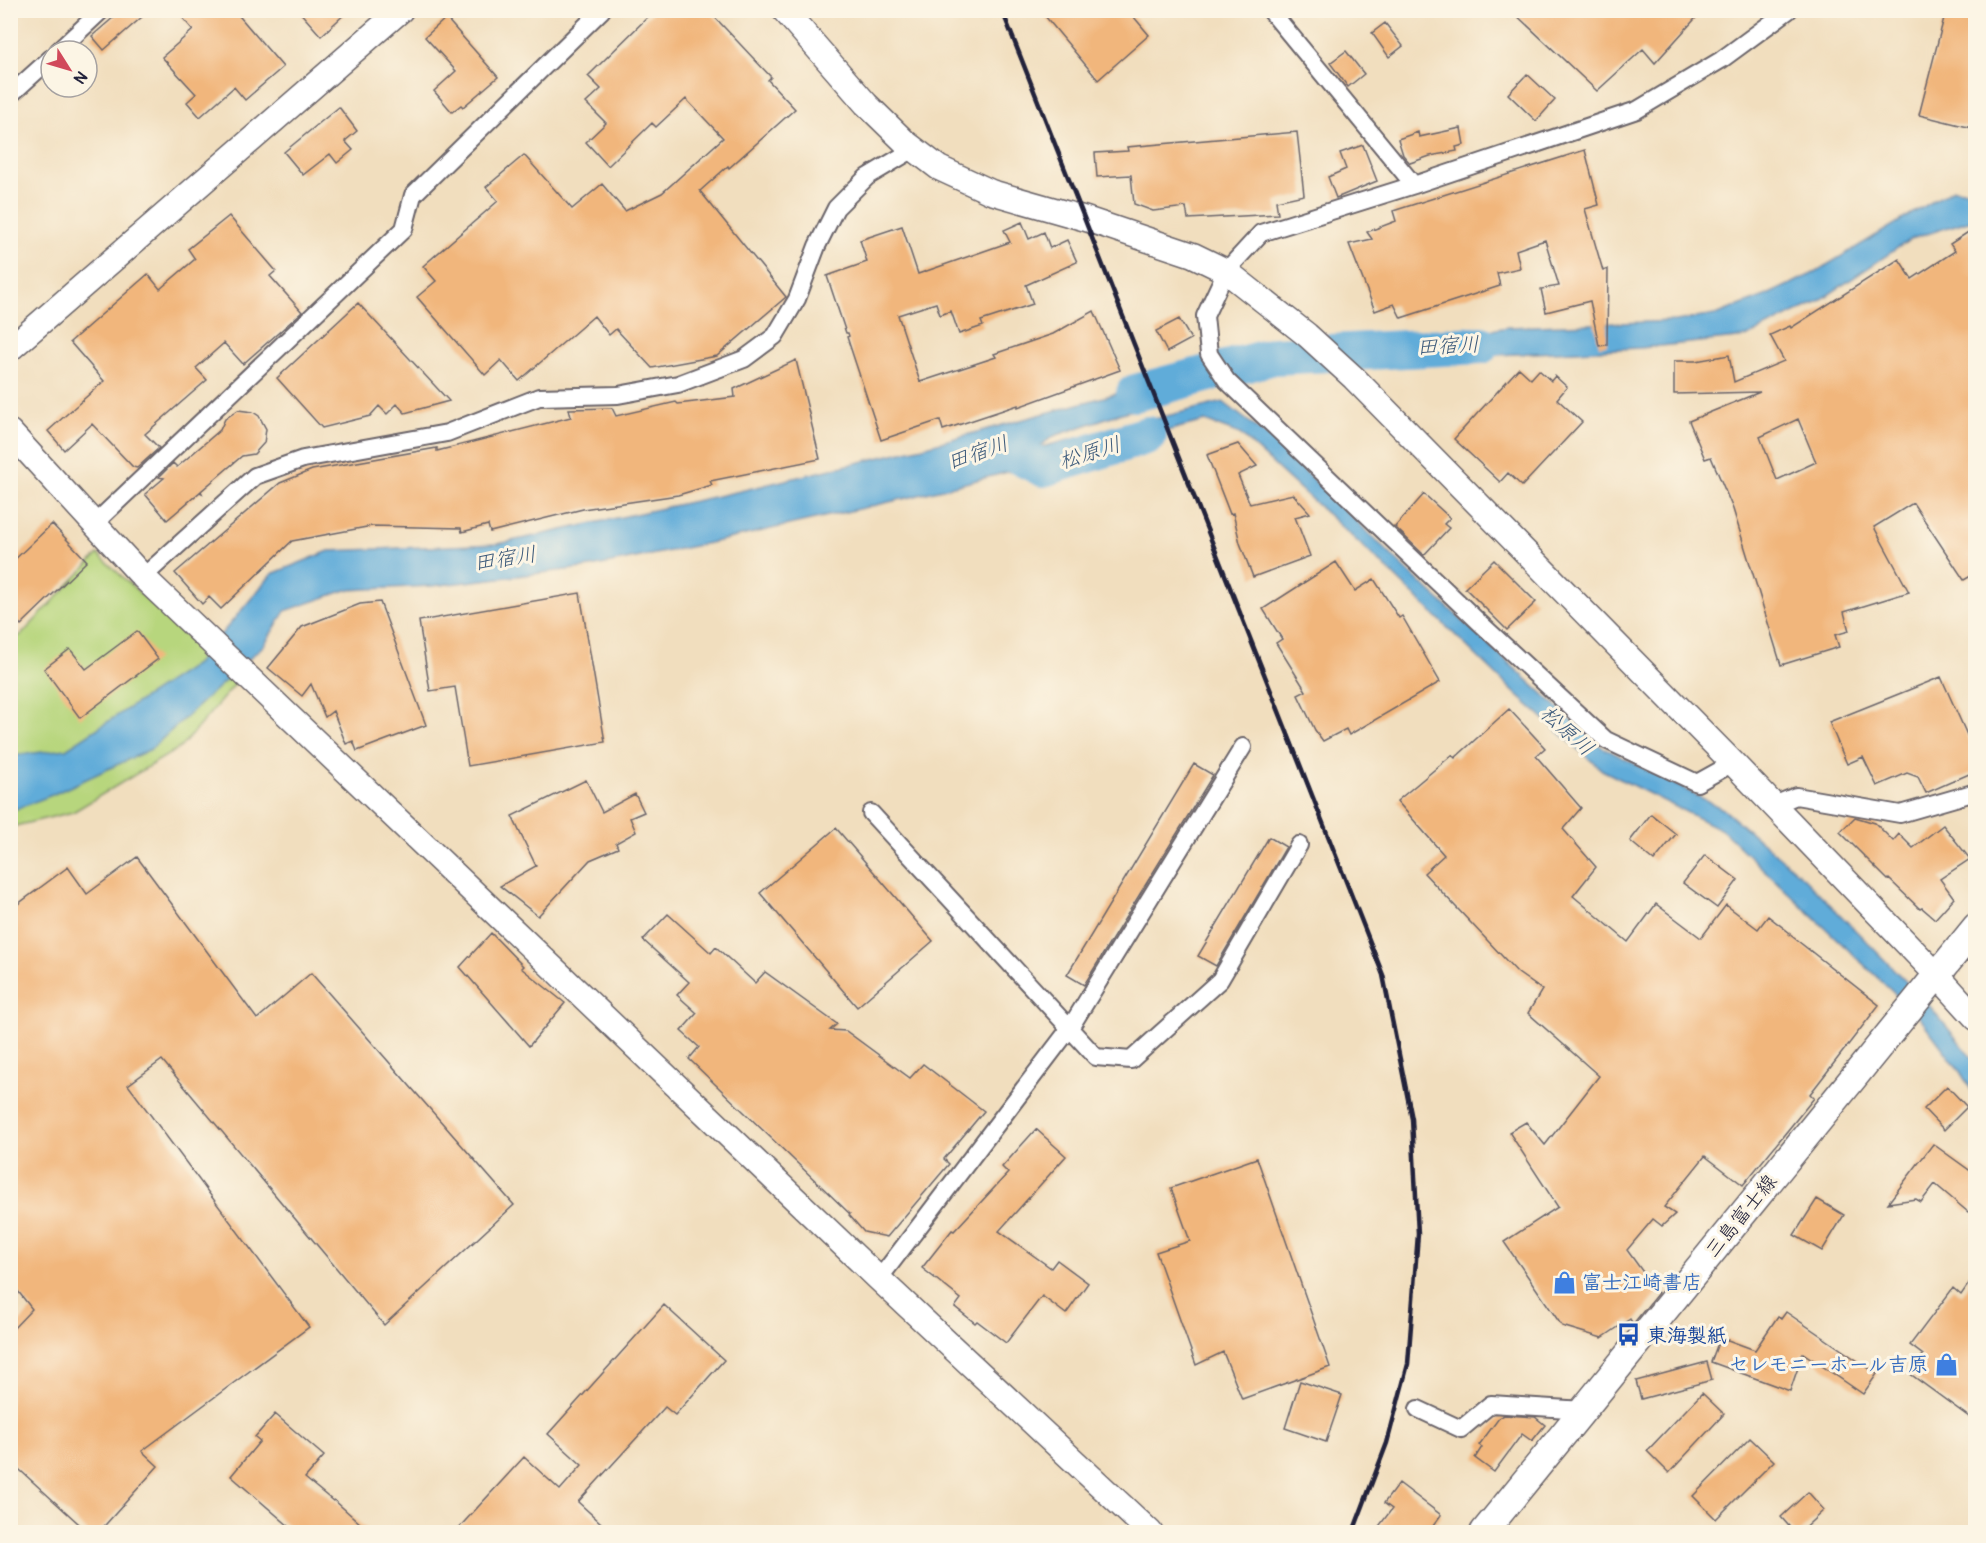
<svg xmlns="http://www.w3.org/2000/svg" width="1986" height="1543" viewBox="0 0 1986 1543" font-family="Pangolin,'Klee One',sans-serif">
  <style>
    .green { fill: #b7d67d; stroke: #6c7c5c; stroke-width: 1.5 }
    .water { fill: #60acd9; stroke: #41678a; stroke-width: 1.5 }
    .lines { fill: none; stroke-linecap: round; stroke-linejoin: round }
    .river { stroke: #60acd9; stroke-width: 38 }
    .building { fill: #f1b67c; fill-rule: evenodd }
    .street-casing { stroke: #6a6469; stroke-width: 20 }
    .secondary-casing { stroke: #6a6469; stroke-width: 27 }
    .primary-casing { stroke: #6a6469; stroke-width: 30 }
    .street { stroke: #fff; stroke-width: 16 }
    .secondary { stroke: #fff; stroke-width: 24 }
    .primary { stroke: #fff; stroke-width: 27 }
    .rail { stroke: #22223b; stroke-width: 4.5 }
    .labels { text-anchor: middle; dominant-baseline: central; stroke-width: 6; stroke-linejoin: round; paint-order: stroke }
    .street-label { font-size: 20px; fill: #22223b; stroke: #fcf5e5 }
    .shop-label { font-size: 20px; font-weight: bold; fill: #366cbe; stroke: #fcf5e5; text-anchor: start }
    .transit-label { font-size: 20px; font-weight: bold; fill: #164399; stroke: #fcf5e5; text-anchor: start }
    .water-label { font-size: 21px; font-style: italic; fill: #3b597a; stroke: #fcf5e5 }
  </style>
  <rect width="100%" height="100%" fill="#fcf5e5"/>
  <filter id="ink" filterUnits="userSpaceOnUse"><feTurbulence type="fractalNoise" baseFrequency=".0167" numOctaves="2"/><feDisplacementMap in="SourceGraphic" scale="12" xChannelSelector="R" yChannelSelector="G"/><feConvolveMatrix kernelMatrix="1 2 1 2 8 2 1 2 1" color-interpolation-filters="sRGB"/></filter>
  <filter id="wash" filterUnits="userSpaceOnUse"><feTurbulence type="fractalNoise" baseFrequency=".008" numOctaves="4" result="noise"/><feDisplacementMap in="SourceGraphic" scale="24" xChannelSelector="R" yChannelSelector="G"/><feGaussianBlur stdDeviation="1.35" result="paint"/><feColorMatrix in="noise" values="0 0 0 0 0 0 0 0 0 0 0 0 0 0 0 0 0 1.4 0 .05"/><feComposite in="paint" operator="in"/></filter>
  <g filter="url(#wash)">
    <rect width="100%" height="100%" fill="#f1debe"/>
    <path class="green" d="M98 554 236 683 181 747 73 812 11 827 10 640 21 635Z"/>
    <path class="water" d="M1953 189 1975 191V222L1968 221 1911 239 1819 301 1747 337 1640 348 1431 358 1430 341 1508 327 1676 321 1715 315 1765 296 1812 274Z
      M1176 377 1218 388 1118 414 1054 436 1037 448 1223 402 1270 438 1411 574 1600 746 1723 809 1804 878 1928 1004 1975 1061V1096L1959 1070 1920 1018 1722 830 1602 770 1518 696 1382 564 1240 434 1205 421 911 497 719 541 591 567 432 586 346 590 285 611 264 645 151 749 52 795 11 811V756L66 749 196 664 272 574 329 551 498 544 736 492 923 447Z"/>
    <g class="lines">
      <path class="river" d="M1135 393 1274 356 1481 345
        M1001 447 1043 468 1148 435"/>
    </g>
    <g id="blocks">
      <path class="building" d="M122 10H150L104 50 92 36Z
        M176 10H234L283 67 245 100 234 87 200 117 187 102 196 94 162 57 193 30Z
        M298 10H349L321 36Z
        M655 10H708L771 77 768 80 795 109 729 168 728 166 700 191 786 297 717 356 652 368 616 329 609 335 594 316 519 381 501 360 485 375 417 297 436 281 423 266 498 201 486 187 524 155 572 209 602 184 625 211 662 193 723 138 686 99 656 127 652 123 608 166 586 142 606 123 586 103 601 89 588 76Z
        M1040 10H1128L1149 35 1098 80Z
        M1511 10H1703L1655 63 1643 49 1597 91Z
        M1946 10H1976V129L1919 115Z
        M446 18 498 77 463 107 461 105 452 112 434 91 456 71 425 37Z
        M1385 23 1403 46 1389 57 1372 33Z
        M1346 51 1364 74 1348 87 1330 63Z
        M1527 74 1555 100 1536 121 1508 94Z
        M339 107 357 131 345 141 353 150 337 163 330 154 303 175 284 152Z
        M1461 128 1464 145 1456 147 1457 151 1430 156 1410 163 1403 155 1398 139 1418 132 1419 137Z
        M1297 132 1304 195 1276 201 1278 214 1188 219 1186 207 1153 211 1134 204 1131 175 1097 177 1095 153 1128 151 1127 147Z
        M1363 145 1377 181 1336 198 1328 177 1346 169 1340 153Z
        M1585 150 1599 205 1585 209 1603 271 1608 269 1607 345 1599 346 1590 301 1546 312 1541 289 1559 286 1545 240 1516 250 1520 268 1497 273 1500 286 1401 318 1394 304 1375 311 1349 244 1372 239 1367 232 1396 221 1393 211Z
        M229 216 276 271 270 276 302 312 243 364 224 343 196 368 207 380 145 434 159 448 137 468 133 467 92 424 64 450 48 431 104 381 70 342 148 274 160 289 195 259 188 249Z
        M1022 222 1029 239 1044 232 1050 248 1067 240 1077 262 1026 285 1033 304 981 321 983 326 959 334 951 311 940 315 936 303 898 315 920 382 996 357 994 354 1053 334 1094 311 1120 370 1018 407V405L943 430 940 420 881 440 847 337 849 336 848 333H846L827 276 867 262 860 240 902 226 918 274 1010 242 1004 230Z
        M1976 227V573L1964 580 1913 503 1874 527 1909 592 1844 612 1849 631 1835 635 1839 647 1781 665 1733 509 1711 457 1705 459 1689 421 1760 392 1674 394V361H1696L1729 355 1734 382 1784 361 1770 335 1790 326 1791 328 1899 259 1912 279 1955 251 1950 244ZM1798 419 1816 462 1777 480 1760 437Z
        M358 303 449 401 405 413 397 404 387 414 379 406 370 416 322 428 277 378Z
        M1179 319 1191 339 1167 352 1156 331Z
        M796 360 820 459 710 481 712 485 678 495 583 509 490 532 488 525 462 532 461 528 372 526 292 541 221 609 209 597 202 604 175 573 280 483 312 470 437 448V451L571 417 569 409 612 408 616 416 676 402 678 404 735 397 734 389Z
        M1519 368 1531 379 1539 370 1551 381 1555 376 1567 387 1557 399 1582 422 1522 486 1508 473 1500 482 1454 439Z
        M238 410 253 412 259 416 266 429 264 443 254 454 242 456 201 491 202 493 200 492 167 520 145 494 164 478 159 477 173 463 177 467 220 430 225 419Z
        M1238 444 1257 466 1238 475 1250 504 1293 494 1310 513 1295 517 1310 556 1253 577 1240 543 1233 513 1230 514 1207 455Z
        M1424 494 1450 518 1444 524 1449 528 1424 555 1395 527Z
        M52 524 87 561 21 625 10 614V564Z
        M1494 560 1536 602 1507 630 1465 588Z
        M1336 562 1355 591 1374 579 1399 618 1402 616 1440 682 1349 735 1346 729 1323 741 1315 730 1298 695 1306 691 1276 643 1282 639 1263 609Z
        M580 593 605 742 468 766 455 687 430 691 419 621Z
        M380 602 426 725 357 751 353 741 346 744 333 711 325 717 311 684 302 696 268 668 302 627 360 604Z
        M137 631 158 659 80 718 44 669 70 649 86 669Z
        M1941 677 1976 755V771L1926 793 1918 777 1907 773 1877 786 1863 757 1847 764 1829 722Z
        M1509 709 1545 748 1536 756 1581 808 1563 829 1596 867 1573 896 1628 942 1656 904 1701 938 1726 905 1758 929 1768 916 1790 933 1789 934 1879 1005 1810 1094 1814 1098 1743 1185 1705 1156 1664 1207 1675 1214 1662 1226 1653 1219 1627 1250 1658 1293 1633 1324 1630 1319 1602 1338 1562 1326 1504 1242 1558 1207 1509 1132 1526 1122 1545 1145 1599 1076 1528 1013 1542 990 1518 973 1424 873 1444 855 1397 801 1452 755 1455 758Z
        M1194 764 1213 775 1084 985 1067 975Z
        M586 780 602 812 635 794 644 812 630 818 636 832 616 843 618 848 590 860 538 916 500 886 536 866 512 816Z
        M1651 814 1676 834 1654 861 1630 841Z
        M1855 817 1875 823 1893 841 1899 834 1913 848 1943 825 1970 859 1940 879 1954 898 1935 919 1922 908 1920 909 1889 879 1888 880 1840 832Z
        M836 828 933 941 857 1007 760 893Z
        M1269 837 1286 847 1216 966 1198 956Z
        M1705 855 1738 880 1717 908 1683 883Z
        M137 857 257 1019 311 973 514 1205 384 1325 162 1060 128 1085 309 1327 142 1451 158 1466 98 1533H89L10 1461V1332L32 1309 10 1281V910L68 867 87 894Z
        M668 914 711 953 716 947 755 983 765 972 837 1024 830 1030 846 1031 910 1078 923 1064 984 1111 944 1159 949 1164 887 1237 864 1232 849 1215 850 1214 689 1059 699 1047 681 1031 697 1013 677 995 689 982 643 940Z
        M491 933 523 966 521 968 565 1003 529 1046 460 967Z
        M1947 1086 1967 1107 1944 1130 1924 1109Z
        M1036 1129 1066 1156 999 1231 1051 1268 1057 1260 1088 1283 1066 1314 1042 1296 1006 1343 977 1321 975 1323 955 1307 961 1299 922 1268 952 1230 954 1231 1008 1173 1002 1167Z
        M1933 1144 1976 1175V1203L1968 1212 1935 1184 1921 1202 1916 1199 1888 1203Z
        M1257 1158 1330 1367 1242 1399 1223 1352 1196 1365 1156 1252 1190 1241 1171 1188Z
        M1817 1199 1844 1215 1822 1251 1794 1235Z
        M1976 1273V1422L1909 1373 1923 1355 1910 1345 1953 1288 1961 1295Z
        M664 1305 724 1360 675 1415 665 1407 578 1502 612 1533H454L524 1457 560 1490 582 1465 548 1434Z
        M1786 1312 1877 1374 1863 1394 1803 1353 1790 1391 1711 1362 1718 1343 1723 1345 1725 1339 1755 1350 1778 1316 1781 1319Z
        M1707 1362 1712 1380 1641 1399 1636 1381Z
        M1300 1381 1342 1395 1326 1442 1285 1428Z
        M1702 1393 1724 1414 1669 1473 1647 1451Z
        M275 1414 324 1456 305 1478 333 1501 334 1500 371 1533H297L231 1476 260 1441 255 1437Z
        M1504 1415 1535 1417 1545 1425 1532 1441 1522 1434 1494 1472 1475 1458 1482 1447 1479 1445 1499 1418Z
        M1750 1438 1774 1461 1716 1519 1693 1496Z
        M1399 1483 1441 1515 1428 1533H1374L1392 1509 1384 1503Z
        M1808 1492 1824 1510 1799 1533H1795L1781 1517Z"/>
    </g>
  </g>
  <g filter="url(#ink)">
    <use href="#blocks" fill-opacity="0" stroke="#6a6469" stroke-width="1.5"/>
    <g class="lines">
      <defs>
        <path id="street" d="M1270 10 1414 185
          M58 51 102 10
          M10 95 51 58
          M94 524 404 229 413 195 602 10
          M143 577 255 476 303 459 447 433 539 397 618 395 678 384 744 359 775 336 797 299 817 246 836 208 867 177 914 149
          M1733 763 1697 783 1606 740 1480 623 1227 381 1209 354 1205 316 1226 271 1261 233 1414 185 1637 110 1721 60 1789 10
          M1774 805 1796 796 1900 814 1976 792
          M871 813 1096 1057 1131 1060 1220 980 1299 845
          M879 1279 1070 1028 1243 747
          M1418 1409 1461 1429 1491 1404 1584 1410"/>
        <path id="secondary" d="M784 10 866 104 905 142 939 168 991 192 1086 219 1193 255 1226 271 1307 335 1354 378 1733 763 1937 975 1976 1018
          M10 349 401 10
          M10 432 143 577 879 1279 1150 1532"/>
        <path id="primary" d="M1484 1532 1976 927"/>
      </defs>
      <use href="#street" class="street-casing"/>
      <use href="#secondary" class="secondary-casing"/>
      <use href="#primary" class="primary-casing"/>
      <use href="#street" class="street"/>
      <use href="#secondary" class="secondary"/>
      <use href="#primary" class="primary"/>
      <path class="rail" d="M1002 10 1383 975 1412 1119 1418 1234 1408 1364 1387 1443 1353 1532"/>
    </g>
  </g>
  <defs>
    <symbol id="shop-bare" viewBox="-9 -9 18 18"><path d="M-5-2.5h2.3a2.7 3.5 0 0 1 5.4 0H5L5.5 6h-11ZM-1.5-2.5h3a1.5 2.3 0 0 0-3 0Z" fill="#3f7fe0" stroke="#fcf5e5" stroke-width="2.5" paint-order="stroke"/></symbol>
    <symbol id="bus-bare" viewBox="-9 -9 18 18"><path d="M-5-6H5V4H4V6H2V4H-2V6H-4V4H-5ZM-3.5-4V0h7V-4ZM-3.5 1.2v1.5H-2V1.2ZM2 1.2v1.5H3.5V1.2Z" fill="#1a4fb4" stroke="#fcf5e5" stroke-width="2.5" paint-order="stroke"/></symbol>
  </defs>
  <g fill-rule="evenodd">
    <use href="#shop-bare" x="1548" y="1266" width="33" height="33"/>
    <use href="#bus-bare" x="1612" y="1318" width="33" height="33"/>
    <use href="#shop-bare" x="1930" y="1348" width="33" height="33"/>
  </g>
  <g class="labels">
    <g class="street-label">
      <text transform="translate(1741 1216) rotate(-51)">三島富士線</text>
    </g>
    <g class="shop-label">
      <text x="1582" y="1282">富士江崎書店</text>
      <text x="1928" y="1364" text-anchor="end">セレモニーホール吉原</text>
    </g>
    <g class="transit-label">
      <text x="1647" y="1335">東海製紙</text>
    </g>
    <g class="water-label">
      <text transform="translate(1448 346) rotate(-3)">田宿川</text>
      <text transform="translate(978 453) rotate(-19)">田宿川</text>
      <text transform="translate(1090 453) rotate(-17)">松原川</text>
      <text transform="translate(505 559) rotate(-9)">田宿川</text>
      <text transform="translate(1567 731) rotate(42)">松原川</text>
    </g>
  </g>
  <rect width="1986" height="1543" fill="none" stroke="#fcf5e5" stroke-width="36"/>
  <g transform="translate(69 69) rotate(127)"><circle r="28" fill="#fcf5e5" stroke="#a5a1a1" stroke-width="1.5"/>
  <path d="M0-4.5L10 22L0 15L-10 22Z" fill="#d1495b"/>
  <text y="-9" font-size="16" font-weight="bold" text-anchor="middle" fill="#22223b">N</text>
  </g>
</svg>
